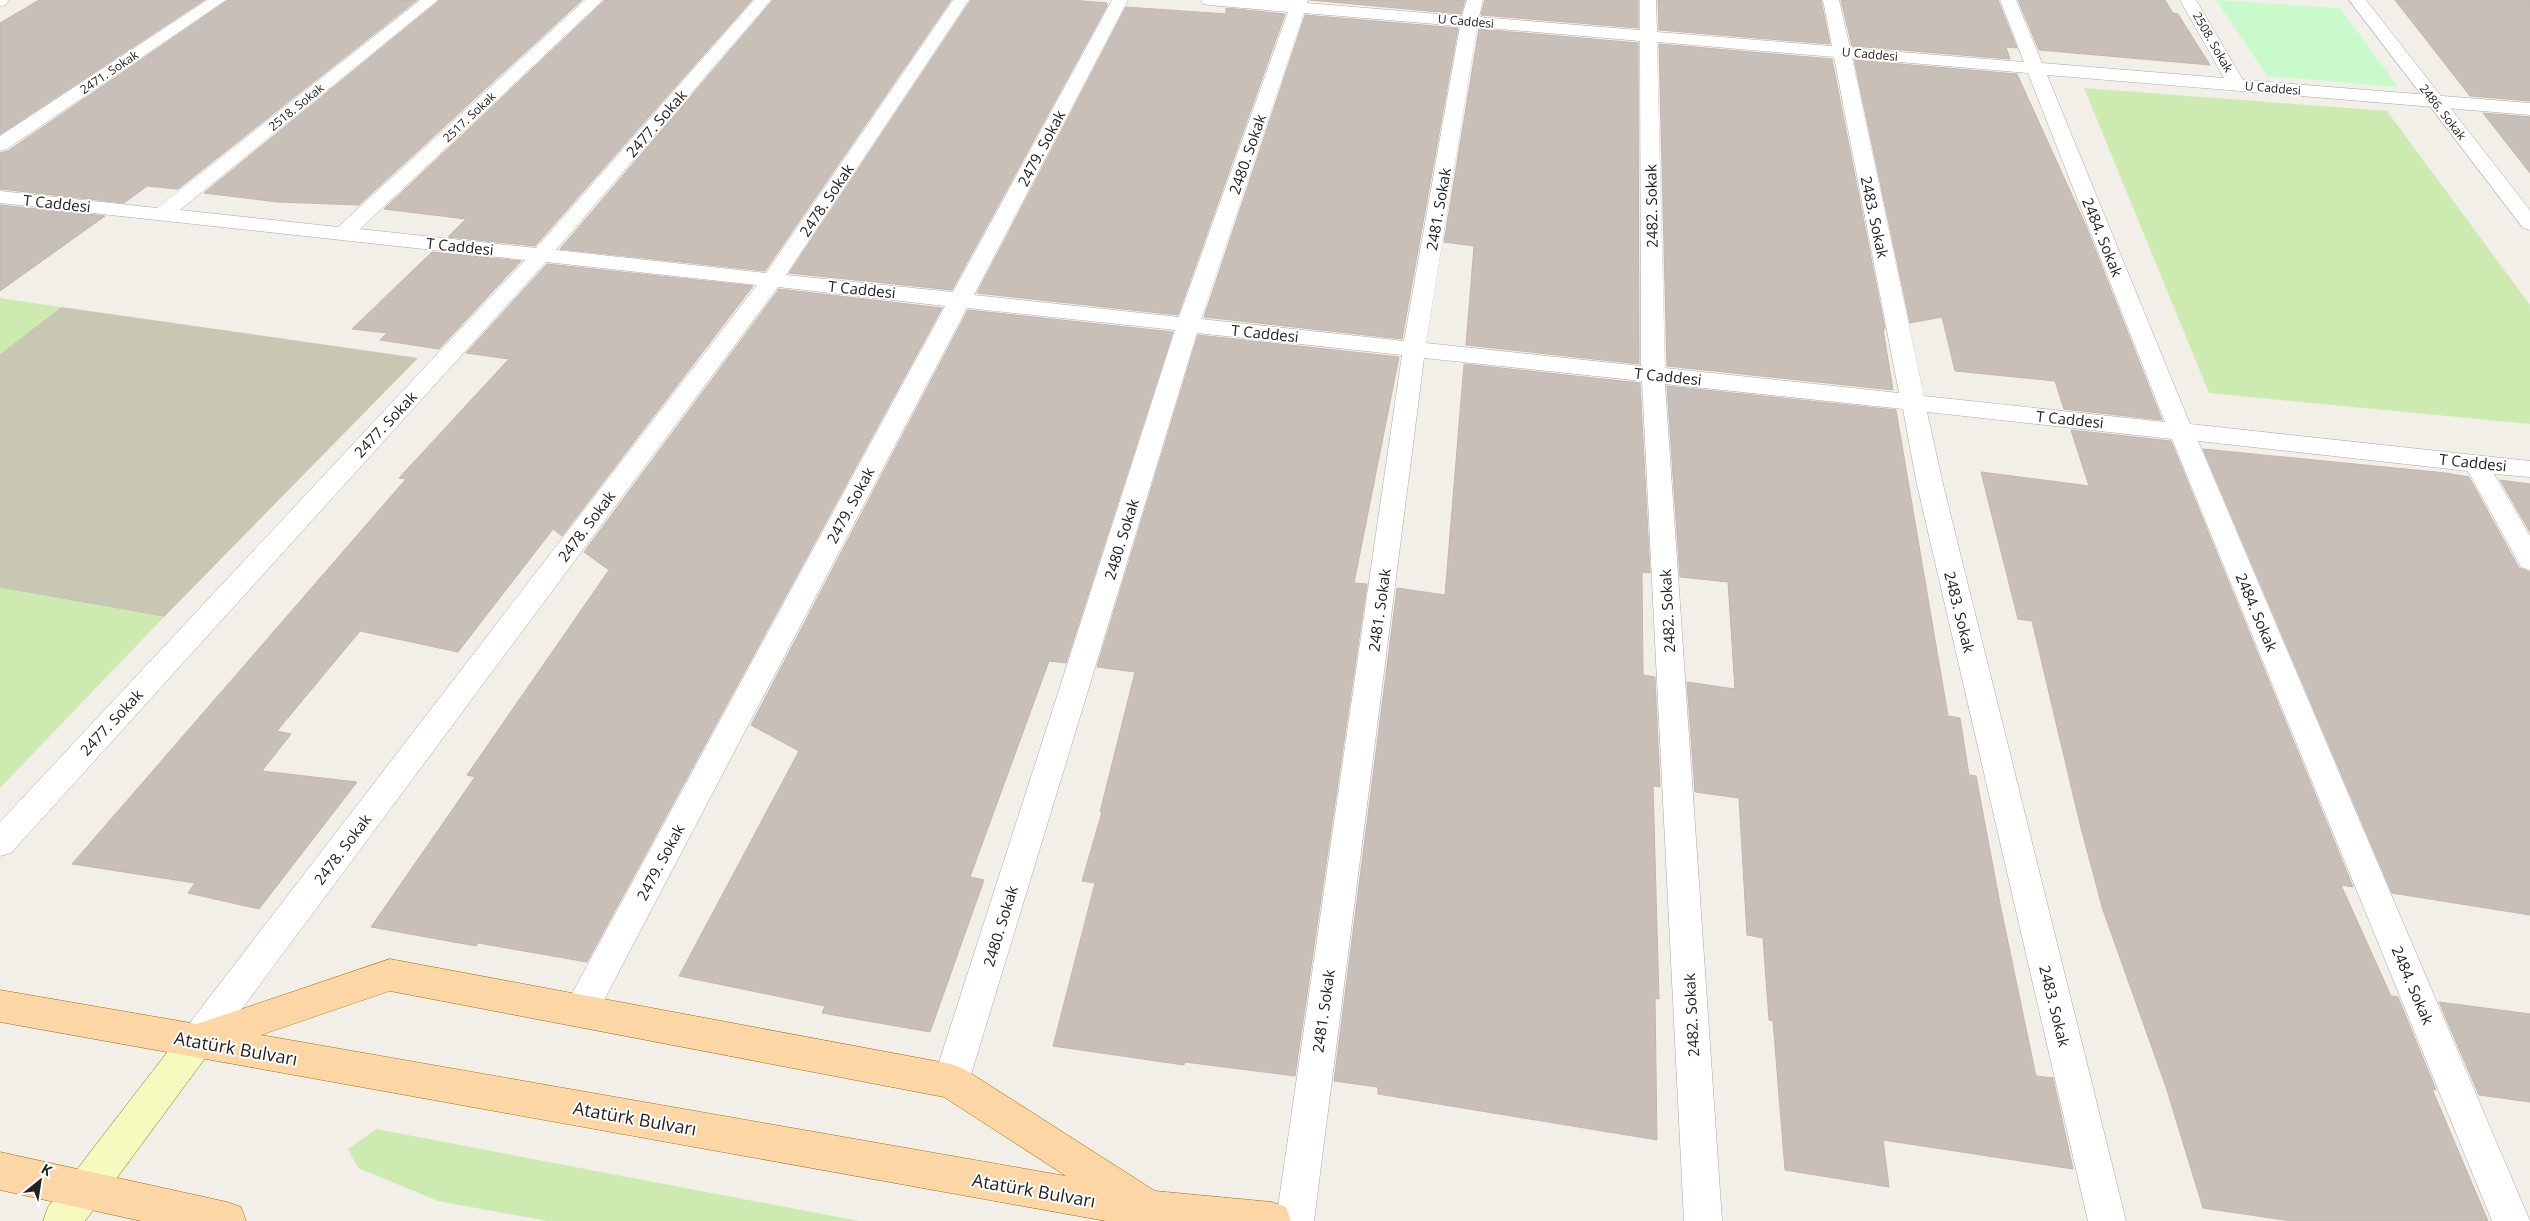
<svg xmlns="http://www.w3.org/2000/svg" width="2530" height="1221" viewBox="0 0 2530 1221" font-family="'Open Sans',sans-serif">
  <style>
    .construction { fill: #c7c7b4 }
    .grass { fill: #cdebb0 }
    .park { fill: #c8facc }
    .building { fill: #c7bfb8; stroke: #c4b6ab }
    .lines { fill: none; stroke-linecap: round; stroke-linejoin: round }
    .pedestrian-casing { stroke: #a9a9a9; stroke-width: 1 }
    .minor-casing { stroke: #a9a9a9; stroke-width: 1 }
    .secondary-casing { stroke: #707d05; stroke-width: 1 }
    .primary-casing { stroke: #a06b00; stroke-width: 1 }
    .pedestrian { fill: #fff; fill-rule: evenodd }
    .minor { fill: #fff; fill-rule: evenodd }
    .secondary { fill: #f7fabf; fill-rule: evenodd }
    .primary { fill: #fcd6a4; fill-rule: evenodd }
    .labels { text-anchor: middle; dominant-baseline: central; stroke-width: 4; stroke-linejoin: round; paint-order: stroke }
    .far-street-label { font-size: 12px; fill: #222; stroke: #fff }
    .street-label { font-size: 15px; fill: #222; stroke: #fff }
    .near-street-label { font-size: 18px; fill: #222; stroke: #fff }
  </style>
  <rect width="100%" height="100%" fill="#f2efe9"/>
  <path class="construction" d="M61 307 418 358 164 617 0 588V354Z"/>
  <path class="grass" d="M2084 88 2387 111 2530 305V424L2209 393Z
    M0 298 61 307 0 354Z
    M0 588 164 617 0 788Z
    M376 1129 859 1221H547L438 1201 358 1168 348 1149Z"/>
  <path class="park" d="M2216 0 2340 8 2398 87 2267 76Z"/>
  <path class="building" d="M39 0H204L0 134V23Z
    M228 0H417L178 189 147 186 124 203 0 189V153L8 151Z
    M440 0H582L359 205 278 202 204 193Z
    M605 0H752L535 246 448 237 466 219 384 209Z
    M773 0H951L765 271 560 249Z
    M971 0H1070L1107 3V6L952 290 789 273Z
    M1310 0H1465L1461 14Z
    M1485 0H1638V28L1481 15Z
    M1658 0H1821L1830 44 1659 30Z
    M1841 0H1998L2017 48 2006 47 2010 59 1852 46Z
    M2018 0H2165L2173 13 2178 14 2210 65 2039 50Z
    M2395 0H2530V101L2470 96Z
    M1126 7 1226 14V8L1285 14 1178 315 977 293Z
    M1305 15 1458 28 1402 339 1204 317Z
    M1479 29 1638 43 1639 364 1466 345 1474 246 1444 242Z
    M1659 44 1832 59 1885 329H1883L1893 390 1667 366Z
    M1854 60 2017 74 2086 226 2162 420 2064 409 2055 381 1955 371 1942 317 1910 323Z
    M2483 113 2530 117V173Z
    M0 205 105 216 0 291Z
    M432 252 521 261 439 349 380 340 387 333 352 329Z
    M547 264 753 286 562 536 553 529 458 652 360 631 277 731 291 734 262 771 357 782 259 909 188 893 195 883 72 864 406 479 399 478 509 359 466 353Z
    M779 289 942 308 587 962 478 943 476 946 371 927 475 777 467 775 609 570 584 552Z
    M968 310 1173 332 1066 663 1049 661 970 877 984 880 930 1032 822 1013 825 1006 679 976 799 751 751 725Z
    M1198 335 1399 357 1354 583 1367 584 1295 1076 1185 1062 1184 1065 1053 1046 1095 883 1082 881 1102 812H1100L1135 672 1097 667Z
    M1464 364 1640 383 1650 573 1642 572 1643 675 1655 677 1660 787 1653 786 1659 999 1655 998 1657 1140 1378 1094V1087L1334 1081 1397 588 1445 595Z
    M1667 386 1896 410 1948 716 1960 718 1969 775 1976 776 2000 904 2036 1076 2053 1078 2073 1169 1883 1140 1889 1187 1785 1170 1773 1021 1769 1020 1763 938 1747 935 1739 798 1695 792 1687 682 1735 689 1728 582 1680 577Z
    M2071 430 2171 441 2353 887 2341 885 2391 996 2398 997 2436 1090 2432 1089 2488 1221H2291L2203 1208 2166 1087 2103 910 2080 824 2032 621 2018 619 1981 472 2089 486Z
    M2203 449 2446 473 2469 477 2519 568 2530 572V915L2392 893Z
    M2500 480 2530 484V532Z
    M2439 1002 2530 1014V1102L2479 1095Z"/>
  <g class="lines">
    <defs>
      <path id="pedestrian" d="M2349 0H2366L2530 210V230L2523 228Z"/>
      <path id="minor" d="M0 0H9L6 5 0 6Z
        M207 0H226L7 149 0 151V136Z
        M420 0H438L180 210 338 227 585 0H603L360 229 536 248 754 0H771L556 250 766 273 953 0H969L786 275 953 292 1112 0H1128L974 295 1179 317 1288 12 1209 5 1203 4 1201 0H1308L1307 3 1462 16 1467 0H1483L1479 17 1640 30V0H1656L1657 32 1832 46 1823 0H1839L1850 48 2024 62 2000 0H2016L2042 63 2224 78 2180 0H2196L2243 80 2530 103V115L2047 75 2190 424 2530 461V477L2494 474 2530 536V570L2521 567 2468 471 2198 441 2530 1221H2492L2172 439 1927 412 1942 480 2126 1221H2088L1916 480 1903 409 1665 384 1722 1221H1684L1642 381 1424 358 1314 1221H1276L1402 355 1197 333 969 1081 964 1093 951 1098 938 1093 933 1081 1175 330 967 308 593 1021 581 1026 569 1021 564 1010 569 999 945 306 778 287 209 1053 197 1058 185 1053 179 1041 185 1029 757 285 546 262 11 853 0 856V822L525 260 0 203V191L157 208ZM1304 13 1460 26 1404 341 1201 319ZM1477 27 1640 41 1641 366 1426 343ZM1657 42 1834 57 1899 393 1665 368ZM1852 58 2028 73 2165 422 1924 396Z"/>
      <path id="secondary" d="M197 1024 209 1029 215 1041 209 1053 85 1221H43L48 1207 185 1029Z"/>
      <path id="primary" d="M390 959 951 1064 964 1069 1155 1191 1272 1202 1286 1207 1291 1221H1106L0 1022V990L197 1024ZM390 991 944 1097 1066 1176 261 1035Z
        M0 1152 227 1202 241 1207 246 1221H141L0 1190Z"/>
    </defs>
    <use href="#pedestrian" class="pedestrian-casing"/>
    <use href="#minor" class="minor-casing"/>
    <use href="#secondary" class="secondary-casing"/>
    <use href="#primary" class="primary-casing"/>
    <use href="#pedestrian" class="pedestrian"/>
    <use href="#minor" class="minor"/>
    <use href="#secondary" class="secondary"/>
    <use href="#primary" class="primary"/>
  </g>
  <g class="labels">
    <g class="far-street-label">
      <text transform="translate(1466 21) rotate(5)">U Caddesi</text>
      <text transform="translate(2213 42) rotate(60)">2508. Sokak</text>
      <text transform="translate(1870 54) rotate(5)">U Caddesi</text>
      <text transform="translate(109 72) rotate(-34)">2471. Sokak</text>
      <text transform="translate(2273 88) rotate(5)">U Caddesi</text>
      <text transform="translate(296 107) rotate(-39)">2518. Sokak</text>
      <text transform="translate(2443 112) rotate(52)">2486. Sokak</text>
      <text transform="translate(469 117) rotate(-43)">2517. Sokak</text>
    </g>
    <g class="street-label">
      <text transform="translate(656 123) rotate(-49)">2477. Sokak</text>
      <text transform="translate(1041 148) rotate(-62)">2479. Sokak</text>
      <text transform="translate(1247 154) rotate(-71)">2480. Sokak</text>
      <text transform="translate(826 200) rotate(-56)">2478. Sokak</text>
      <text transform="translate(57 203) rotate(6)">T Caddesi</text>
      <text transform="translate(1651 206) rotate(-91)">2482. Sokak</text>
      <text transform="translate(1438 209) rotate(-80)">2481. Sokak</text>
      <text transform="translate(1875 217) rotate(78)">2483. Sokak</text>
      <text transform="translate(2103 237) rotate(68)">2484. Sokak</text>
      <text transform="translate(460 246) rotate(6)">T Caddesi</text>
      <text transform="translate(862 289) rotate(6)">T Caddesi</text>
      <text transform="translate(1265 333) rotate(6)">T Caddesi</text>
      <text transform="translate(1668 376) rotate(6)">T Caddesi</text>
      <text transform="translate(2070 419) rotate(6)">T Caddesi</text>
      <text transform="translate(385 424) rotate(-47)">2477. Sokak</text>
      <text transform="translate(2473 462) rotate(6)">T Caddesi</text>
      <text transform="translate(850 505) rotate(-62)">2479. Sokak</text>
      <text transform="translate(586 526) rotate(-53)">2478. Sokak</text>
      <text transform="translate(1121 539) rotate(-73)">2480. Sokak</text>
      <text transform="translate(1379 610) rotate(-82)">2481. Sokak</text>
      <text transform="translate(1667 611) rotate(-93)">2482. Sokak</text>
      <text transform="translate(1960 612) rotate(76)">2483. Sokak</text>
      <text transform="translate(2257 612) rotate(67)">2484. Sokak</text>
      <text transform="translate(111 722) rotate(-47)">2477. Sokak</text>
      <text transform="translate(342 849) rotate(-53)">2478. Sokak</text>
      <text transform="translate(660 862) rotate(-62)">2479. Sokak</text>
      <text transform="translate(1000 926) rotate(-73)">2480. Sokak</text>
      <text transform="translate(2413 985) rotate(67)">2484. Sokak</text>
      <text transform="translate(2055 1006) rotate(76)">2483. Sokak</text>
      <text transform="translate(1323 1011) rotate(-82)">2481. Sokak</text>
      <text transform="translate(1691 1015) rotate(-93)">2482. Sokak</text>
    </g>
    <g class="near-street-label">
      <text transform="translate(236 1048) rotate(10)">Atatürk Bulvarı</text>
      <text transform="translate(635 1118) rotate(10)">Atatürk Bulvarı</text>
      <text transform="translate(1034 1190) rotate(10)">Atatürk Bulvarı</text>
    </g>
  </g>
  <g transform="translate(40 1181) rotate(30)" stroke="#ffffff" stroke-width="4" paint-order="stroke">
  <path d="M0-4L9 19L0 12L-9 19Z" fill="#222222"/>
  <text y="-8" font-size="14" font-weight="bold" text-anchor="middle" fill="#222222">K</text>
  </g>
</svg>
